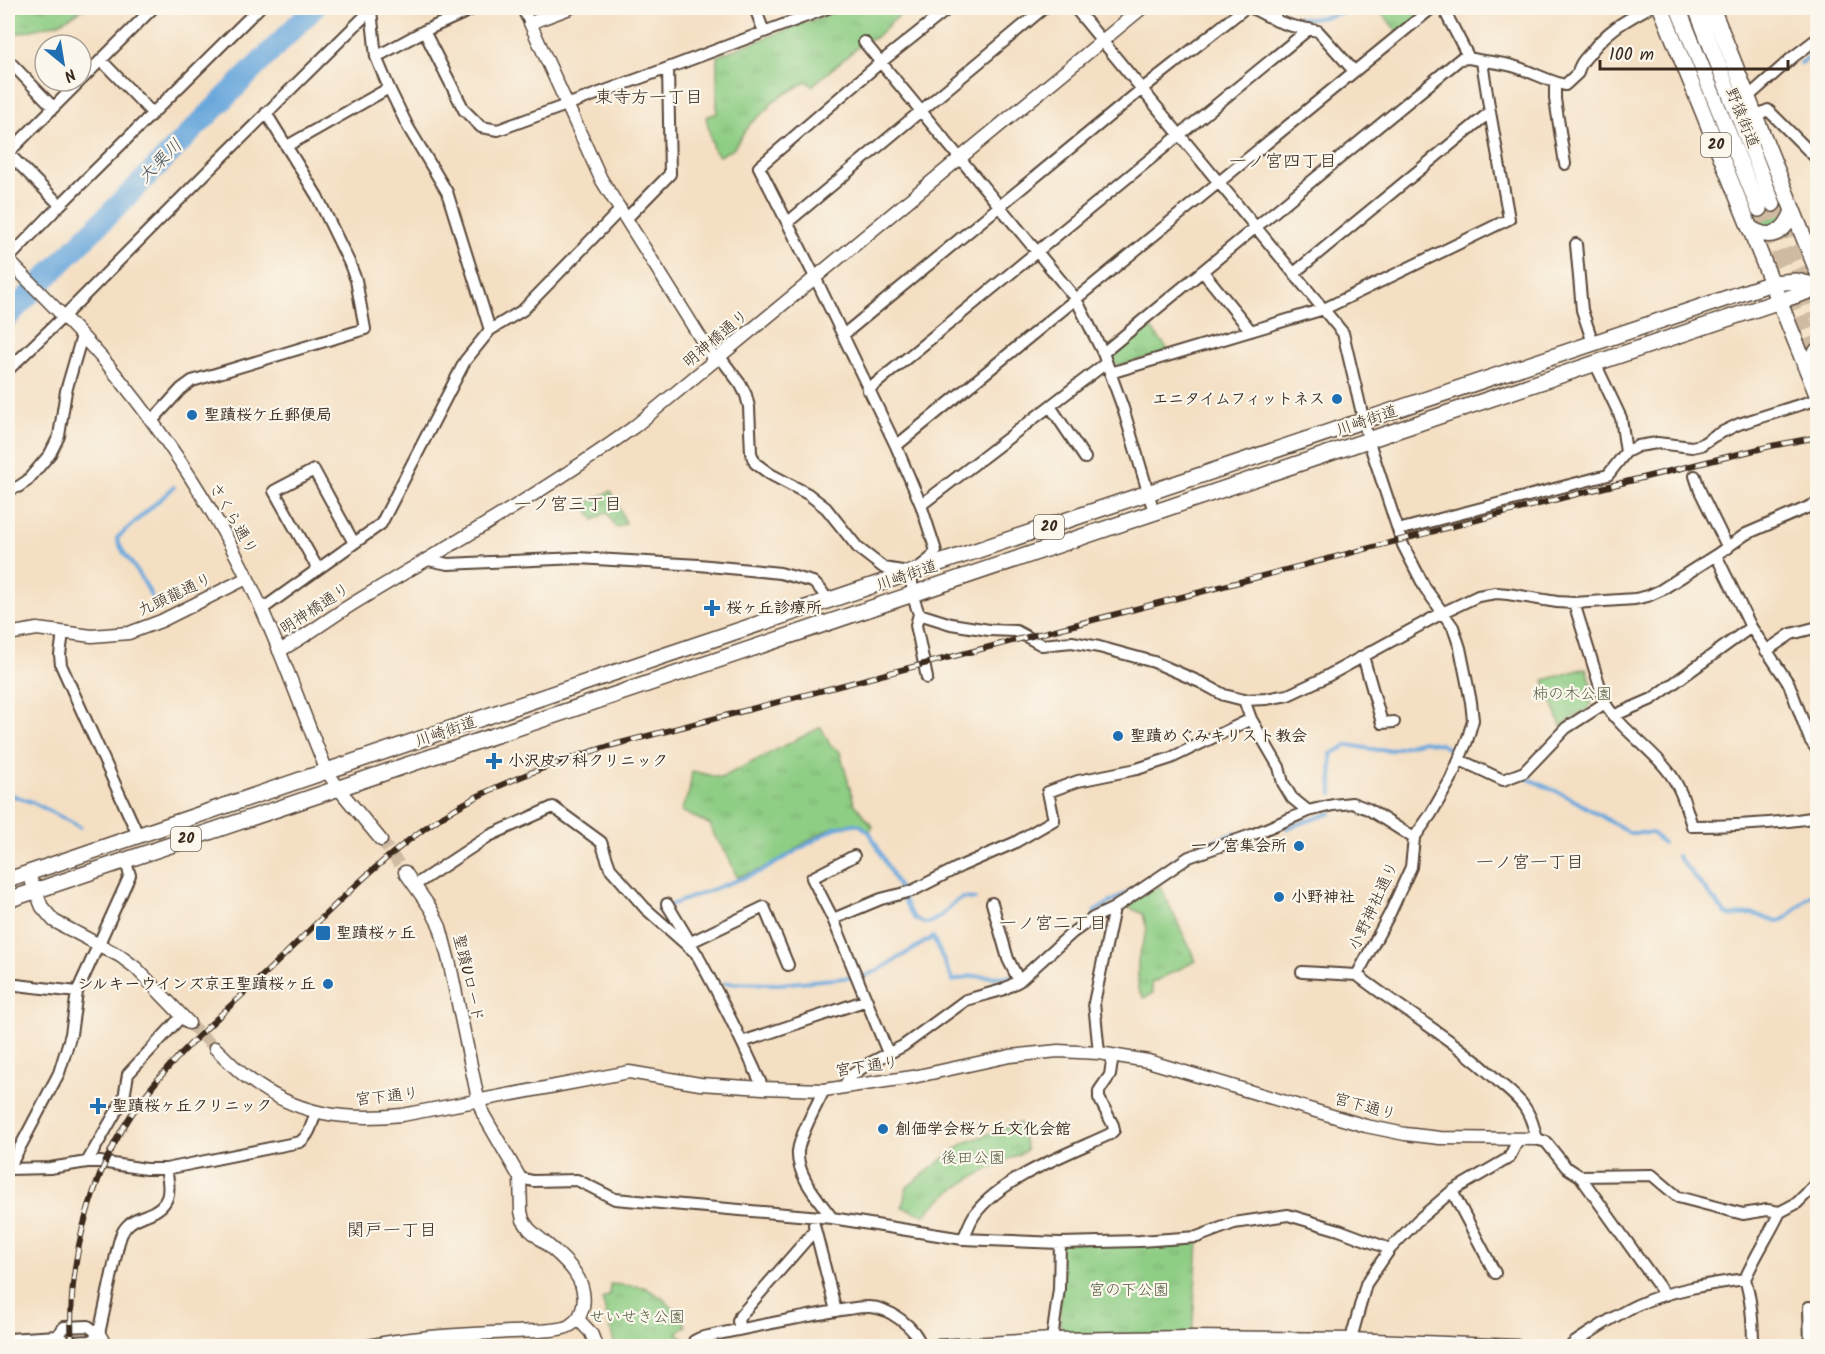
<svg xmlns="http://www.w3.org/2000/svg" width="1825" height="1354" viewBox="0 0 1825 1354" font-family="Kalam,'Klee One',sans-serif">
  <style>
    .grass { fill: url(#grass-tufts); stroke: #647c51; stroke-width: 1.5 }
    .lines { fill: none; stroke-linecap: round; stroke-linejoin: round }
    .stream { stroke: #6aa8dc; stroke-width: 4 }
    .river { stroke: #6aa8dc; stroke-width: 22 }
    .tertiary-tunnel { stroke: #cfbba2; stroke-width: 12; stroke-dasharray: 12 6; stroke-linecap: butt }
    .primary-tunnel { stroke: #cfbba2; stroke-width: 15; stroke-dasharray: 15 8; stroke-linecap: butt }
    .minor-casing { stroke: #574537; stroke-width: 14 }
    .tertiary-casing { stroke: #574537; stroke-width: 15 }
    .primary-casing { stroke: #574537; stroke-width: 18 }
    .minor { stroke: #fff; stroke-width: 10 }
    .tertiary { stroke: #fff; stroke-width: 12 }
    .primary { stroke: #fff; stroke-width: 15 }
    .rail-casing { stroke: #3b2a1e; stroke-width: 6 }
    .rail { stroke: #fbf7ec; stroke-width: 4; stroke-dasharray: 11; stroke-linecap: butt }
    .poi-dot { fill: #1f6fb2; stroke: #fbf7ec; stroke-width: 2 }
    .labels { text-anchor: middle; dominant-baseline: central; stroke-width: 4.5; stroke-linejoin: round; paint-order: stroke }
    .shield { fill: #fbf7ec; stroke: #75685c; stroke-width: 1.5 }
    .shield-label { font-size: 15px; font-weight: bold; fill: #3b2a1e }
    .street-label { font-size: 16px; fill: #3b2a1e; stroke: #fbf7ec }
    .poi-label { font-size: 16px; font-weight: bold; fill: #3b2a1e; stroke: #fbf7ec; text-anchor: start }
    .park-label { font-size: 16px; fill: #545b3d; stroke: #fbf7ec }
    .neighbourhood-label { font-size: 18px; fill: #3b2a1e; stroke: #fbf7ec }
    .water-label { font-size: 18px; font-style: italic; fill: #4b5660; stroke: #fbf7ec }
  </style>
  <defs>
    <pattern id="grass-tufts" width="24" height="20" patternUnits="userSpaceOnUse" patternTransform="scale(1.5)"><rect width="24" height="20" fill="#8ecd84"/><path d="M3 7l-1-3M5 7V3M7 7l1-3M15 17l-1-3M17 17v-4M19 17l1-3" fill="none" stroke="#7bb072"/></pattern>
  </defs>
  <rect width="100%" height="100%" fill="#fbf7ec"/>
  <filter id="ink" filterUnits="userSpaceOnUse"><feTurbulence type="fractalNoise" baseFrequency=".0167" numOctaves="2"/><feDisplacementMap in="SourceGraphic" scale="12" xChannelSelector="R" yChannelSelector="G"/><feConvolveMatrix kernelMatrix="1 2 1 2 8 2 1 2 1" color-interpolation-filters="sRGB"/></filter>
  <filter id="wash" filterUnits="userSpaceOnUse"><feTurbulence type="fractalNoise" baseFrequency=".008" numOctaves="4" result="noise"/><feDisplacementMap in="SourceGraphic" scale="24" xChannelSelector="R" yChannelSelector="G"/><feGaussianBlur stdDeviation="1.35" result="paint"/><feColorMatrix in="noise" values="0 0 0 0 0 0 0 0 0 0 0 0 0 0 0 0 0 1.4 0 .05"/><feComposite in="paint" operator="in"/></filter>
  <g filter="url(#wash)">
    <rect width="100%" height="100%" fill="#f4dfc3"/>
    <path class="grass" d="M8 8H86L59 23 8 36Z
      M845 8H907L875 38 864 42 812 86 807 81 773 101 768 109 750 124 733 149 719 156 713 149 706 117 717 113V56Z
      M1378 8H1432L1399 34Z
      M1781 202C1787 222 1777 234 1757 224L1752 213Z
      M1143 326H1149L1167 348 1166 352 1120 365 1110 361C1116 345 1130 336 1143 326Z
      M611 491 626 523 616 528 607 512 594 520 584 504Z
      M1586 668 1595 695 1589 708 1561 726 1544 680Z
      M821 727 830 745 840 752 854 803 873 827 869 831C842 806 794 854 769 866 759 871 748 874 737 877L728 856 712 832 711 825 681 811 689 792 692 771 721 778Z
      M1160 886 1196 961 1151 983 1153 993 1144 998 1138 989V959L1147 930 1143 914 1124 905Z
      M1019 1123 1027 1150C994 1167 948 1186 925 1215L902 1207 907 1187 964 1143Z
      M1198 1241 1192 1337 1060 1335V1243Z
      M610 1284 644 1287 661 1297 682 1317 686 1326 677 1333 684 1338 687 1346H615L602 1299 610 1295Z"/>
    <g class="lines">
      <path class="stream" d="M1284 16C1310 21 1332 17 1356 8
        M1801 63 1818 51
        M156 608C151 594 145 582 136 570 129 558 120 551 117 538L174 487
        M1526 778 1565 795 1630 833H1652L1663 843
        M8 794 32 802 80 827
        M1332 794 1331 754 1348 745 1378 750H1391L1423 741 1440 744 1453 751
        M1287 828 1331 813
        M1677 856 1726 914C1735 918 1744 913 1753 914 1761 915 1768 920 1776 921 1790 922 1801 897 1818 893
        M1165 867C1190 847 1206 843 1236 833
        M657 910 762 871 835 828 854 824 860 825 870 833 899 888 909 911 914 918 924 923H929L941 916 955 902 962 898 975 899
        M1094 912 1136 887
        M725 983 779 984 865 976 877 971 933 937 953 981 971 976 1008 977 1013 975"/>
      <path class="river" d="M8 316 314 8"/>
    </g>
  </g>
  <g filter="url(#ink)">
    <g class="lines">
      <path class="tertiary-tunnel" d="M381 840 405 872
        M189 1023 215 1048"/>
      <path class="primary-tunnel" d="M1773 204 1818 316
        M1759 209 1818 357"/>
      <defs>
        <path id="minor" d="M522 8 530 23
          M755 8 764 32
          M1075 8 1343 333 1368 439 1403 545 1425 588 1453 627 1460 648 1471 702 1473 720 1467 741 1451 779 1431 814 1414 838 1411 867 1390 913 1357 975
          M1252 8 1277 21
          M1272 8 1277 21 1292 26 1318 31 1354 71
          M1443 8 1469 58C1484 62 1501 62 1516 67 1532 72 1548 81 1565 85L1578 73C1579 64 1585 59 1590 53 1608 30 1623 22 1648 8
          M371 10 376 57 389 88 408 127 447 192 490 330
          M424 31 464 110 481 127 498 130 668 68 828 8
          M864 42 1076 299 1103 353 1123 408 1154 512
          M376 57 424 31 475 8
          M8 60 53 107
          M101 60 152 113
          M81 80 153 8
          M1555 83V99L1565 164
          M1748 97 1793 57 1818 38
          M1755 116 1768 110 1818 160
          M287 146 389 88
          M8 153 80 81
          M8 153 60 205
          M627 218 670 174 668 68
          M788 222 1044 8
          M1576 244 1582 310 1593 343
          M8 259 60 205 259 8
          M1203 272 1251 331
          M1294 273 1490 112
          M843 335 1142 89 1245 8
          M1103 353 1460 59 1469 58
          M720 357 741 385 746 395 749 407 751 453 755 463 770 474 808 494 826 508 858 548 884 568 908 572
          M1595 363 1621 418 1626 452
          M8 370 63 317 206 173 373 8
          M1110 373 1324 309 1509 219 1490 112 1482 62
          M868 390 1309 29
          M1050 406 1085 458
          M152 421 181 389 192 381 365 329 356 280 349 262 317 196 266 113
          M896 446 1432 8
          M1695 476 1700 491 1728 548
          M8 489 18 487 27 481 50 454 59 436 66 391 82 336
          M921 505 1106 363
          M1398 530 1608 475 1626 452 1638 446 1657 443 1692 447 1701 445 1714 436 1739 424 1818 399
          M1716 555 1751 627 1789 684 1810 740 1818 751
          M428 560 448 564 578 558 699 565 780 573 813 582 821 590 828 601
          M921 566 930 559 936 551 921 505 896 446 815 277 759 167 881 62 949 8
          M318 569 274 491 314 470 354 543
          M912 573V594L919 614 916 625 927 678
          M1574 603 1605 703C1621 730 1649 746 1668 771 1681 787 1686 807 1692 826 1735 826 1776 824 1818 817
          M261 610 381 524 465 361 490 330 523 310 621 209
          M919 614 951 624 989 630 1016 631 1042 645 1072 642 1099 647 1154 662 1202 683 1224 695 1244 700 1266 699 1288 695 1320 680 1444 612 1478 596 1496 593 1508 594 1557 602 1574 603 1635 599 1648 596 1661 590 1716 555 1746 534 1818 503
          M63 632 60 655 61 665 138 835
          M1766 651 1791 634 1818 627
          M1363 656 1382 723 1394 722
          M1244 700 1251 719 1279 767 1283 783 1292 798 1308 811
          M1613 716 1652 699 1751 627
          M1460 760 1503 780 1524 772 1566 728 1605 703
          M415 885 489 836 553 807 601 842 610 868 645 908 698 955
          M992 903 1008 959 1019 981
          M667 904C704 963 735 1025 763 1088
          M833 919 812 878 854 856
          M691 942 764 907 788 965
          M1302 972 1357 975
          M1357 975C1405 1012 1457 1041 1500 1083 1508 1090 1517 1097 1523 1105 1531 1115 1534 1128 1537 1139L1546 1142 1566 1167 1580 1176 1652 1175 1678 1197 1743 1214 1767 1210 1780 1212 1797 1203 1818 1182
          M8 984 77 992
          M742 1042 867 1000
          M888 1053 833 919 881 899 912 891 961 866 1014 843 1054 820 1048 792 1078 781 1137 769 1171 758 1251 719
          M1099 1053 1094 1003 1114 908
          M844 1087 849 1077 868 1064 903 1046 966 1000 1002 990 1019 981 1072 933 1093 918 1114 908 1189 857 1254 834 1308 811 1333 805 1352 803 1368 809 1414 838
          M824 1090C816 1107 801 1132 798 1151 796 1175 819 1200 832 1218
          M87 1162 124 1098 128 1074 182 1016
          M8 1169 50 1168 87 1162H100L146 1169H166L300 1142C310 1135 312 1123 316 1112
          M8 1170 59 1073 71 1034 77 992 130 875 125 860
          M1580 1176 1665 1295
          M520 1178 533 1181 577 1180 615 1199 832 1218 963 1239 1060 1243 1140 1241 1197 1237 1234 1223 1288 1215 1339 1230 1390 1249
          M1452 1191 1495 1273
          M814 1225 836 1311
          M963 1239C967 1231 970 1221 975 1214 1001 1178 1070 1153 1110 1134L1114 1130 1113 1125 1099 1098V1091L1110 1075 1113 1055
          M1745 1279C1752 1301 1753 1324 1753 1346
          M1809 1307 1810 1346
          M740 1329 738 1321 740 1316 815 1230
          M57 1336 67 1342 91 1341 99 1334 118 1246C120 1238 122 1230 129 1224 134 1219 139 1218 146 1215 171 1206 171 1192 166 1169
          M8 1339 57 1336 64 1327 88 1326 99 1334
          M1052 1339 1059 1289 1060 1243
          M1351 1339 1366 1284 1390 1249 1418 1220 1452 1191 1509 1158 1518 1140
          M693 1346 694 1341 700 1338C736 1330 773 1323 809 1316 828 1313 849 1307 869 1307 888 1307 916 1327 921 1346
          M1571 1346 1574 1343C1594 1330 1615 1315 1637 1305 1670 1290 1709 1284 1745 1279 1755 1256 1769 1235 1780 1212"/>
        <path id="tertiary" d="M570 8 530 23 601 179 715 361
          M8 260C41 294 77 328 108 365 162 430 210 502 247 577 278 640 300 707 327 771L338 788 381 840
          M8 634 37 629 92 636 129 633 161 621 247 578
          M279 651C307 636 332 616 359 600 452 544 547 490 634 427L1142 8
          M28 873 42 907 54 921 120 956 136 968 189 1023
          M215 1048C226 1058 236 1070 249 1079 297 1115 344 1121 402 1115L629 1072 700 1084 763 1088 824 1090 913 1077 1010 1056 1058 1051 1099 1053 1148 1061 1366 1126 1405 1134 1440 1138 1537 1139
          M578 1319 591 1333 596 1346
          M99 1334 106 1346
          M368 1346C414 1336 463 1335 510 1332 524 1331 558 1332 569 1326 588 1315 587 1290 575 1273 564 1256 544 1243 529 1229L523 1220 521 1211 520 1178 483 1114 478 1099 450 965 440 927 431 909 405 872
          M937 1346 1052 1339 1192 1337 1351 1339 1517 1346"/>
        <path id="primary" d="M1661 8 1818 397
          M1678 8 1759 209
          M1696 8 1773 204
          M1712 8 1818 273
          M1749 227C1770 242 1785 233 1793 211
          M1805 366 1818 350
          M8 880 666 655 1772 283 1796 281 1818 286
          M8 900 1818 288"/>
      </defs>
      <use href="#minor" class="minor-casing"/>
      <use href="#tertiary" class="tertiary-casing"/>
      <use href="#primary" class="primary-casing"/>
      <use href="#minor" class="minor"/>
      <use href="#tertiary" class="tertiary"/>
      <use href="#primary" class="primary"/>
      <defs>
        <path id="rail" d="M72 1346C66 1258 94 1157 151 1088 187 1043 232 1005 273 966 327 914 379 857 443 816 494 784 551 764 609 746L1577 494 1771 446 1818 437"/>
      </defs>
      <use href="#rail" class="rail-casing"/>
      <use href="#rail" class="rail"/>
    </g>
  </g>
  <g class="poi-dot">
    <circle cx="1337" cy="399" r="6"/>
    <circle cx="192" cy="415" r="6"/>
    <path d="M709 599h6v6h6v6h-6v6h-6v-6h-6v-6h6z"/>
    <circle cx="1118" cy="736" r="6"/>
    <path d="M491 752h6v6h6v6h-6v6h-6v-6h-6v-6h6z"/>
    <circle cx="1299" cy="846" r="6"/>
    <circle cx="1279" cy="897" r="6"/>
    <rect x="315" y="925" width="16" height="16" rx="3"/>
    <circle cx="328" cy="984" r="6"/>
    <path d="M95 1097h6v6h6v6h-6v6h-6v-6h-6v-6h6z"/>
    <circle cx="883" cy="1129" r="6"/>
  </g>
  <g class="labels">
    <g class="shield">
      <rect x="1701" y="133" width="30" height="24" rx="4.5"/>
      <rect x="1034" y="515" width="30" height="24" rx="4.5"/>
      <rect x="171" y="827" width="30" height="24" rx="4.5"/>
    </g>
    <g class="shield-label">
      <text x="1716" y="145">20</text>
      <text x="1049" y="527">20</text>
      <text x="186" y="839">20</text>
    </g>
    <g class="street-label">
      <text transform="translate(1742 118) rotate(68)">野猿街道</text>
      <text transform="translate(716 339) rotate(-40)">明神橋通り</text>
      <text transform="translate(1367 421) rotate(-19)">川崎街道</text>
      <text transform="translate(233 519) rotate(60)">さくら通り</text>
      <text transform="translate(907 576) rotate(-19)">川崎街道</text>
      <text transform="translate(175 595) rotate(-25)">九頭龍通り</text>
      <text transform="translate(315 609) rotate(-33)">明神橋通り</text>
      <text transform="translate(446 732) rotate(-19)">川崎街道</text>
      <text transform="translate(1374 906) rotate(-65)">小野神社通り</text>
      <text transform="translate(468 978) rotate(77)">聖蹟Uロード</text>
      <text transform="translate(867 1067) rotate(-8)">宮下通り</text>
      <text transform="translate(387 1097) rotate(-6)">宮下通り</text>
      <text transform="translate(1365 1107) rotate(15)">宮下通り</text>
    </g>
    <g class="poi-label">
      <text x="1325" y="399" text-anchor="end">エニタイムフィットネス</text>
      <text x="204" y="415">聖蹟桜ケ丘郵便局</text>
      <text x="726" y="608">桜ヶ丘診療所</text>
      <text x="1130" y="736">聖蹟めぐみキリスト教会</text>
      <text x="508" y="761">小沢皮フ科クリニック</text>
      <text x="1287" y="846" text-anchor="end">一ノ宮集会所</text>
      <text x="1291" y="897">小野神社</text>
      <text x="336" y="933">聖蹟桜ヶ丘</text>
      <text x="316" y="984" text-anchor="end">シルキーウインズ京王聖蹟桜ヶ丘</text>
      <text x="112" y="1106">聖蹟桜ヶ丘クリニック</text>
      <text x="895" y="1129">創価学会桜ケ丘文化会館</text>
    </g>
    <g class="park-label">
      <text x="1572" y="694">柿の木公園</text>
      <text x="973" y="1158">後田公園</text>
      <text x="1129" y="1290">宮の下公園</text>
      <text x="637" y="1317">せいせき公園</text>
    </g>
    <g class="neighbourhood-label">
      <text x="649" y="98">東寺方一丁目</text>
      <text x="1283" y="162">一ノ宮四丁目</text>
      <text x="568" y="505">一ノ宮三丁目</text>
      <text x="1530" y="863">一ノ宮一丁目</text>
      <text x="1053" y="924">一ノ宮二丁目</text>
      <text x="392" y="1231">関戸一丁目</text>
    </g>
    <g class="water-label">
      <text transform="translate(161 162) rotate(-45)">大栗川</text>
    </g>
  </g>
  <rect width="1825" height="1354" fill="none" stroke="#fbf7ec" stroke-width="30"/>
  <g transform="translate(63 63) rotate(150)"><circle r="28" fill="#fbf7ec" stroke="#aea59a" stroke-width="1.5"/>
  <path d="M0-4.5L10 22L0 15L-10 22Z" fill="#1f6fb2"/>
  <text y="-9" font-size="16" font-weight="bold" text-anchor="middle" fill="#3b2a1e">N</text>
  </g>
  <path d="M1600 60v9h188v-9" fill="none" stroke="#3b2a1e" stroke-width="3"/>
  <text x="1609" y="60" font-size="18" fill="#3b2a1e" stroke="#fbf7ec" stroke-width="4.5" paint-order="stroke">100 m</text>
</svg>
